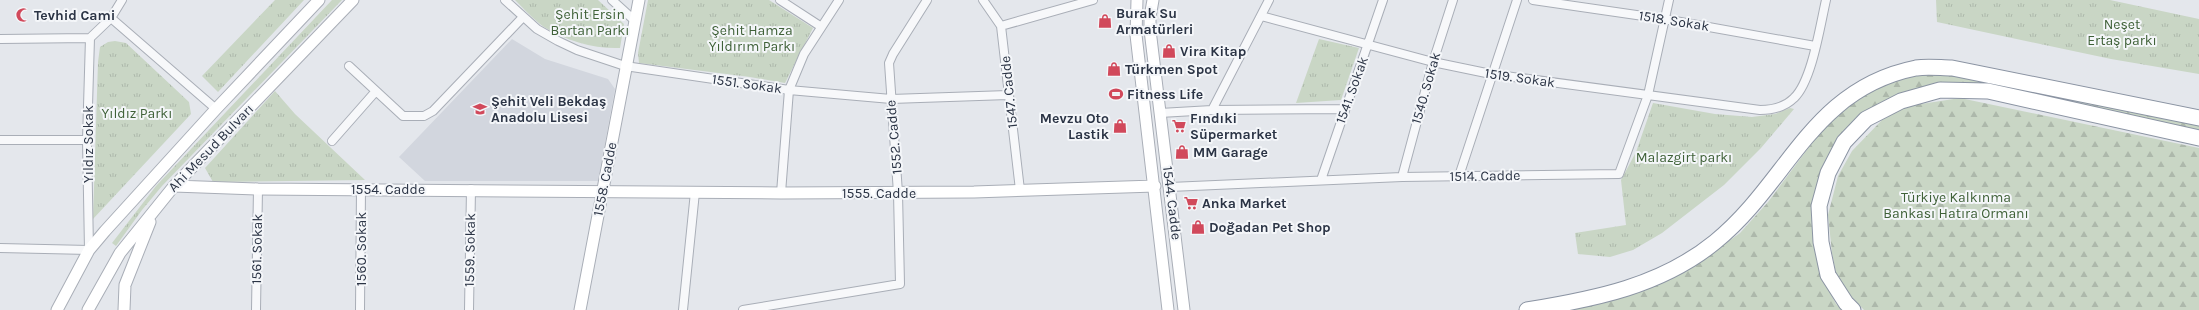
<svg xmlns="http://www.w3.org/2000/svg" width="2199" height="310" viewBox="0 0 2199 310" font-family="Karla,sans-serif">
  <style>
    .built { fill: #d2d6de }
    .grass { fill: url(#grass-tufts) }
    .forest { fill: url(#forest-firs) }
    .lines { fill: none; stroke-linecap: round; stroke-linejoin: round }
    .street-casing { stroke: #a9aeb7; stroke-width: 10 }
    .secondary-casing { stroke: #a9aeb7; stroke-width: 13 }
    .highway-casing { stroke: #8b94a3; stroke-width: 17 }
    .street { stroke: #f7f8fa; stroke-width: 8 }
    .secondary { stroke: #fff; stroke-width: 11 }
    .highway { stroke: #fff; stroke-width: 15 }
    .labels { text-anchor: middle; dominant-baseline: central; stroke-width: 4; stroke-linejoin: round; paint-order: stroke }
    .poi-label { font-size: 14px; font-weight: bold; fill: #2b3445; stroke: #f4f6f9; text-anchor: start }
    .park-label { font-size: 14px; fill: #3f6138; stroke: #f4f6f9 }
    .street-label { font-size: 14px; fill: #2b3445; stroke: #f4f6f9 }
  </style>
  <defs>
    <pattern id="grass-tufts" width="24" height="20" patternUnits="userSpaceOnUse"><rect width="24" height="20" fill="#c9d6c5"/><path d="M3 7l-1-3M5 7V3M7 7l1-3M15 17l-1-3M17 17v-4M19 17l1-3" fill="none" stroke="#adb8ab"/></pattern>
    <pattern id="forest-firs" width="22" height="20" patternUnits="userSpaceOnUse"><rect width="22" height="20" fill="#c9d6c5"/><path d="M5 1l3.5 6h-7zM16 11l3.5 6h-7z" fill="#adb8ab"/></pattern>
  </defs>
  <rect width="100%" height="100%" fill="#e4e7ec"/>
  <path class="built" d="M512 39 545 59 608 79 615 89 598 181H425L399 157Z"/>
  <path class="grass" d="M275 0H304L218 92 202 76Z
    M332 0H342L162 186 142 210 116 246 112 243 156 186Z
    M515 0H598L624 24 620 48C595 49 566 41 544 27 534 20 524 9 515 0Z
    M648 0H769L813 28 785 83 750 77 639 63 638 53Z
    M1936 0H2110L2199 19V74L2111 59 1937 22Z
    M1319 39 1359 48 1341 100 1296 103Z
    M115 41 126 43 189 102 191 114 93 219 98 62 100 47 108 42Z
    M275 91 295 114 365 180 213 182 205 168Z
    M1653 103 1715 114 1752 117 1775 114 1790 108 1794 109 1761 148 1724 185 1662 233 1633 250 1610 257 1578 254 1575 233 1626 225 1621 180 1636 152Z"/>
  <path class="forest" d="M1939 71 2199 123V136L1979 87 1863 116 1814 214V247L1819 270 1836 304 1843 310H1553L1707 257 1740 233 1768 202 1824 127 1854 98 1894 79Z
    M1960 98 2199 148V310H1864L1849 294 1836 273 1832 253 1828 215 1838 176 1852 151 1882 120 1908 106Z"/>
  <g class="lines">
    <defs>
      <path id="street" d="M505 0 537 29 558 41 577 50 625 66 789 90 891 99 1008 95
        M612 0 634 20
        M780 0 820 26
        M983 0 1001 26 1020 190
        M1533 0 1664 19 1815 46
        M1261 16 1433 62 1491 74 1760 110C1772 110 1785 107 1794 98 1812 81 1820 26 1826 0
        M111 18 216 109
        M1001 26 1093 0
        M90 38 111 18 122 0
        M0 39 90 38
        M349 66 403 116H424L433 111 523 17
        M1212 110 1269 0
        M1160 113 1212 110 1344 109
        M0 140H87
        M332 141 376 91
        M1459 176 1517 0
        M1402 177 1433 62 1453 0
        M1321 180 1383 0
        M1170 187 1402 177 1619 174 1648 95 1669 0
        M781 193 789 90 804 54 839 0
        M0 248 89 250 87 140 90 38
        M256 310 258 189
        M360 310 361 189
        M469 310 471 189
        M683 310 695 192
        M743 310 900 284 898 193 889 63 893 54 927 0"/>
      <path id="secondary" d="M1137 0 1136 35 1168 310
        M1153 0 1150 17V30L1184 310
        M174 186 258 189 781 193 974 192 1155 186
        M57 310 89 250 105 231 216 109 319 0
        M88 310 120 253 174 186 353 0
        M124 310 125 285 150 222
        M580 310 639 0"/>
      <path id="highway" d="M1527 310C1595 299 1661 286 1715 242 1789 182 1811 89 1916 68 1928 66 1941 68 1952 68L2199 118
        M1853 310 1846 303 1828 275 1821 242 1819 206 1828 173 1844 142 1866 119 1901 101 1940 90 1988 91 2199 138"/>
    </defs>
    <use href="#street" class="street-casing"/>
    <use href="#secondary" class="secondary-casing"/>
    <use href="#highway" class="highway-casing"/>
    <use href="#street" class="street"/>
    <use href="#secondary" class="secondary"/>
    <use href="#highway" class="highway"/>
  </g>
  <defs>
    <symbol id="mosque-bare" viewBox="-9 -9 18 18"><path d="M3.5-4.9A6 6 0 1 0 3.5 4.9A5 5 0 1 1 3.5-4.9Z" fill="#d1495b" stroke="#f4f6f9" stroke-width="2.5" paint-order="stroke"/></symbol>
    <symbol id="shop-bare" viewBox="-9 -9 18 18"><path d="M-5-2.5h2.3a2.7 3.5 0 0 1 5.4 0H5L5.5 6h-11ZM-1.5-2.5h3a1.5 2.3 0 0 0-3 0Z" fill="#d1495b" stroke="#f4f6f9" stroke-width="2.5" paint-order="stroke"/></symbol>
    <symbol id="stadium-bare" viewBox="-9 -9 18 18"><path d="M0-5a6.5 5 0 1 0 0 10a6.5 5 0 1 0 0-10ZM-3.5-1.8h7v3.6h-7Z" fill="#d1495b" stroke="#f4f6f9" stroke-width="2.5" paint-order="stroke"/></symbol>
    <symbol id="school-bare" viewBox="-9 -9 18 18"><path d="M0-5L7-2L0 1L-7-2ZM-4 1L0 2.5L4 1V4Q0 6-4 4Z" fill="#d1495b" stroke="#f4f6f9" stroke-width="2.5" paint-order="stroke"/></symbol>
    <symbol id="supermarket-bare" viewBox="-9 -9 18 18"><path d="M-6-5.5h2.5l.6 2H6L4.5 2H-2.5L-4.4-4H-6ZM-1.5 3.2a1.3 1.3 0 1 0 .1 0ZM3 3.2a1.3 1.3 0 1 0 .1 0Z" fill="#d1495b" stroke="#f4f6f9" stroke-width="2.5" paint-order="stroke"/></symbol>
  </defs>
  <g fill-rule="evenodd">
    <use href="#mosque-bare" x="13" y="5" width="20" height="20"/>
    <use href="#shop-bare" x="1095" y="11" width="20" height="20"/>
    <use href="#shop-bare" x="1159" y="41" width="20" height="20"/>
    <use href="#shop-bare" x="1104" y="59" width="20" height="20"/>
    <use href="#stadium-bare" x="1106" y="84" width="20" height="20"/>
    <use href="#school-bare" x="470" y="99" width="20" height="20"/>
    <use href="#shop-bare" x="1110" y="116" width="20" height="20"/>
    <use href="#supermarket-bare" x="1169" y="116" width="20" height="20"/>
    <use href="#shop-bare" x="1172" y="142" width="20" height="20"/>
    <use href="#supermarket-bare" x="1181" y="193" width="20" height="20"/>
    <use href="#shop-bare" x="1188" y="217" width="20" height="20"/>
  </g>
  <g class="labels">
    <g class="poi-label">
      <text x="1116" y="13">Burak Su<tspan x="1116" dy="16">Armatürleri</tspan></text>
      <text x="34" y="15">Tevhid Cami</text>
      <text x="1180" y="51">Vira Kitap</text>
      <text x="1125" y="69">Türkmen Spot</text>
      <text x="1127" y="94">Fitness Life</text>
      <text x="491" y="101">Şehit Veli Bekdaş<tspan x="491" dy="16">Anadolu Lisesi</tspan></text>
      <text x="1109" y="118" text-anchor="end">Mevzu Oto<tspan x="1109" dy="16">Lastik</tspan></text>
      <text x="1190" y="118">Fındıki<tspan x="1190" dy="16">Süpermarket</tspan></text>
      <text x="1193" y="152">MM Garage</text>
      <text x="1202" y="203">Anka Market</text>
      <text x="1209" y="227">Doğadan Pet Shop</text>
    </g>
    <g class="park-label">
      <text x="590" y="14">Şehit Ersin<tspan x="590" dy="16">Bartan Parkı</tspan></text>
      <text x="2122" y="24">Neşet<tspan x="2122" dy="16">Ertaş parkı</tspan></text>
      <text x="752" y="30">Şehit Hamza<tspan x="752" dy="16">Yıldırım Parkı</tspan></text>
      <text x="137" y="113">Yıldız Parkı</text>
      <text x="1684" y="157">Malazgirt parkı</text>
      <text x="1956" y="197">Türkiye Kalkınma<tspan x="1956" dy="16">Bankası Hatıra Ormanı</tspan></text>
    </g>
    <g class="street-label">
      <text transform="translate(1674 21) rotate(9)">1518. Sokak</text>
      <text transform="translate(1520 78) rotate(8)">1519. Sokak</text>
      <text transform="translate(747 84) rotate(8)">1551. Sokak</text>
      <text transform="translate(1426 88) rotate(-74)">1540. Sokak</text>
      <text transform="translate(1352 90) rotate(-70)">1541. Sokak</text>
      <text transform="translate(1009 92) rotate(-96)">1547. Cadde</text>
      <text transform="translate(894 137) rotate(-95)">1552. Cadde</text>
      <text transform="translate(88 144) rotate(-90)">Yıldız Sokak</text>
      <text transform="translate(211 148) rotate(-46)">Ahi Mesud Bulvarı</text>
      <text transform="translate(1485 176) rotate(-1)">1514. Cadde</text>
      <text transform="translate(605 179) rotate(-79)">1558. Cadde</text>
      <text x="388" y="189">1554. Cadde</text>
      <text x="879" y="193">1555. Cadde</text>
      <text transform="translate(1172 203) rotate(83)">1544. Cadde</text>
      <text transform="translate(257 249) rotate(-89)">1561. Sokak</text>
      <text transform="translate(361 249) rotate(-90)">1560. Sokak</text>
      <text transform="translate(470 250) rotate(-89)">1559. Sokak</text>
    </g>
  </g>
</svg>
